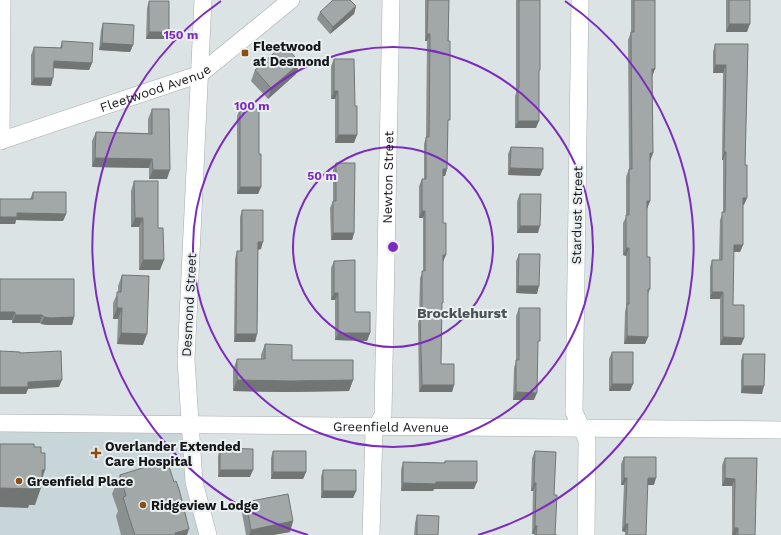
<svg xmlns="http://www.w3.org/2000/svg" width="781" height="535" viewBox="0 0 781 535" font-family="'Work Sans',sans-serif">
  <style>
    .built { fill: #c8d6d9 }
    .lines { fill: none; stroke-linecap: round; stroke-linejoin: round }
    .minor-casing { stroke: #a6acad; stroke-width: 18 }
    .minor { stroke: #fff; stroke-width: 17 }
    .wall { fill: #8b9090 }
    .shaded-wall { fill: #717675 }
    .building { fill: #a2a8a7; stroke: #717675 }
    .ring { fill: none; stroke: #7b2cbf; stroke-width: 2 }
    .poi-dot { fill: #8c4d12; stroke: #eaf0f1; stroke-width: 1.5 }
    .labels { text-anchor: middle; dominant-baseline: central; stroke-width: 4; stroke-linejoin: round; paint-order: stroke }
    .poi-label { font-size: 13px; font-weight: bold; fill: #141617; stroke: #eaf0f1; text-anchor: start }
    .street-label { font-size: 13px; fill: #141617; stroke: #eaf0f1 }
    .neighbourhood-label { font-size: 14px; font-weight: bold; fill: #4c5253; stroke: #eaf0f1 }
    .centre { fill: #7b2cbf; stroke: #eaf0f1; stroke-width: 2 }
    .ring-label { font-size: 12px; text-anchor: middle; font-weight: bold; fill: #7b2cbf; stroke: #eaf0f1; stroke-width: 4; stroke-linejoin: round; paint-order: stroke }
  </style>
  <rect width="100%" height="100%" fill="#dce3e4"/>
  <path class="built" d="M0 422 190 424 208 535H0Z"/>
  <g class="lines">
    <defs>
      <g id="minor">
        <path d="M203 0 186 360 194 482 208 535"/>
        <path d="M580 0 574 412 587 440 586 535"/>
        <path id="s1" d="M0 141 200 74 291 0"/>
        <path d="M1 141 2 0"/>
        <path id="s2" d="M0 423 781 430"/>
        <path id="s3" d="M371 535 374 432 383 415 391 0"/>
      </g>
    </defs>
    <use href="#minor" class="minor-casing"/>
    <use href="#minor" class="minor"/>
  </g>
  <path class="wall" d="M425 0H449L447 169 445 176H443V262L442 308 441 364 454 385 452 392H419L418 324 419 319 420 278 423 271V218H419V186L422 179H424V144L426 137 427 41H425Z
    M516 0H540L539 74 536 128H515V96L516 93Z
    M631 0H655L652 76 653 153 650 161V201L647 208V257L650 289 648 294V337L645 344H624L625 312 626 307V256L623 255V223L626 217V177L629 169 628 40 631 32Z
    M726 0H750L747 32H726Z
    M149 1 166 39H146L147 8Z
    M356 6 354 14 330 34 317 19 320 12Z
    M103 23 133 45 130 52 99 50 101 30Z
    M62 41 92 63 89 70 54 68 51 86 31 85V55L34 47 60 48Z
    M715 44H748L745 165 747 198 743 205V245L740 252H733V305L744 338 741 345H720V299H710V267L712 260H719L720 220 723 212V160H722L723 73H713V52Z
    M334 59 355 106 354 143H335V99H331V66Z
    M300 63 296 74 268 99 251 81 255 70Z
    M152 109 167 179H149V168L92 167V141L96 132 148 133V119Z
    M240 109 259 154 261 187 258 194H237V116Z
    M511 147 540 176 508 175V154Z
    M336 163 354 233 352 240H331L330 208 333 201V170Z
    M134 181 158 228 160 270H139V227H131V191Z
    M33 192 66 214 63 221 16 220 15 224H0V199H30Z
    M520 194 538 233H517V201Z
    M242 210 261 249 258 250 257 334 255 342H234L235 259 237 251H240V217Z
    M519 254 537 294 516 293V261Z
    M334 261 355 312 370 333 367 341 335 340V300H331V268Z
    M122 275 143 345 117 344 118 319H113V303L118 292V286Z
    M0 279 74 317 72 325H48L41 324 40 323H12V320H0Z
    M519 308 534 400H513L514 368 516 361V316Z
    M265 344 292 360 353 380 349 391 287 392 233 391V370L237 359H261V355Z
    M612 352 633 384 630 391H609V359Z
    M743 354 762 394 741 393V361Z
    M220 448 250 477H218V456Z
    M273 451 306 472 303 479H271V458Z
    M535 451 554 495 555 535H557H534V534H532L533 491H531L532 458Z
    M624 457 654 485H647L646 535H625V532L622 531 624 485H621V464Z
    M725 458H757L755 535H732V486H722V465Z
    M445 461 474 489H434L433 491H401V470L403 462 444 463Z
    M323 470 356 491 353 498H321V477Z
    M120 475 187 535H121L116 516 118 511 112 494Z
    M246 502 293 521 290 532 273 535H246L242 513Z
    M417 515 438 535H414L415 523Z"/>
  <path class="shaded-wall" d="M356 6 354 14 330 34 333 27Z
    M729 24H750L747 32H726Z
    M149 32H169L166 39H146Z
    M427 34H430L427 41H425Z
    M102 43 133 45 130 52 99 50Z
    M54 61 92 63 89 70 51 68Z
    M300 63 296 74 268 99 271 88Z
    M715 65H726L723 73H713Z
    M652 69H655L652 77Z
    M34 78H53L51 86 31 85Z
    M334 91H338L335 99H331Z
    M518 121H539L536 128H515Z
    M338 135H357L354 143H335Z
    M724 152H726L723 160H722Z
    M650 153H653L650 161Z
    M95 158 152 159 149 168 92 167Z
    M510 168 543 169 540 176 508 175Z
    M443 169H447L445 176H440Z
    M153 170H170L167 179H149Z
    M240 187H261L258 194H237Z
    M743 198H747L744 205H741Z
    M647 201H650L647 209Z
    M422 211H425L423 218H419Z
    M17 213 66 214 63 221 16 220 15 224H0V217Z
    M135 218H143L139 227H131Z
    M520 226H540L538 233H517Z
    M333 233H354L352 240H331Z
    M258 242H263L261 249 256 250Z
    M734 245H743L740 252H731Z
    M626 248H629L626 256 623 255Z
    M443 255H446L443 262Z
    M143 260H164L160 270H139Z
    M518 286H539L537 294 516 293Z
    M712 292H723L720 299H710Z
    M334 293H338L335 300H331Z
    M117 308H122L118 319H113Z
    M0 312H15L12 320H0Z
    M15 315H42L40 323H12Z
    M44 317H74L72 325H48L41 324Z
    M121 333 147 334 143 345 117 344Z
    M338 333H370L367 341 335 340Z
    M236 334H257L255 342H234Z
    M627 336 648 337 645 344H624Z
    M723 337 744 338 741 345H720Z
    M62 380 59 387 28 389 26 394H0V387L28 382Z
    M237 380H353L349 391 287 392 233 391Z
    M612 384H633L630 391H609Z
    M422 385H454L452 392H419Z
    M743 386H764L762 394 741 393Z
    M516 392 537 393 534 400H513Z
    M42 470H45L40 485H42L35 505H29L28 508 0 507V488Z
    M220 470H253L250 477H218Z
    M273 472H306L303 479H271Z
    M624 478H627L624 485H621Z
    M648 478H656L654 485H645Z
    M725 478 735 479 732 486H722Z
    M436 482H477L474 489H434L433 491H401L403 483Z
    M534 483H536L533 491H531Z
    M323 491H356L353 498H321Z
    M293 521 290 532 273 535H249L251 530Z
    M625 524H628L625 532 622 531Z
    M535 526H537L534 534H532Z
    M734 528H738L736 535H732Z
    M189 529 187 535H175V533Z"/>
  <path class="building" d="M333 0H350L356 6 333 27 320 12Z
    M428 0H449L448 41H450V120H448L447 169H443V223H446V255H443V303H442L441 364H454V385H422L420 316H422V271H425V211H422V179H426V137H429L430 34H427Z
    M519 0H540V70H539V121H518V88H519Z
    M634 0H655V69H652L653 153H650V201H647V257H650V289H648V337L627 336V304H629V248H626V215H629V169H632L631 32H634Z
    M729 0H750V24H729Z
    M149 1H169V32H149Z
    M103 23 134 25 133 45 102 43Z
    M62 41 93 43 92 63 54 61 53 78H34V47L62 48Z
    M284 44 300 63 271 88 255 70Z
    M715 44H748L745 165H747V198H743V245H734L733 305H744V338L723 337V292H712V260H722V212H725L726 152H724L726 65H715Z
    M334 59H354L355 106H357V135H338V91H334Z
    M152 109H169L170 170H153L152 159 95 158 96 132 152 134Z
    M240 109H259V154H261V187H240Z
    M511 147 543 148V169L510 168Z
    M336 163H355L354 233H333V201H336Z
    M134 181H158V228H163L164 260H143V218H135Z
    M33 192H66V214L17 213V217H0V199H33Z
    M520 194H541L540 226H520Z
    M242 210H263V242H258L257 334H236L237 251H242Z
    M519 254H540L539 286H518Z
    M355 260V312H370V333H338V293H334V261Z
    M122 275 149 276 147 334 121 333 122 308H117V292H121Z
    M0 279H74V317L50 318 44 317 42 315H15V312H0Z
    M519 308H540V341H538L537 393 516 392V360H519Z
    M265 344 292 345V360H353V380L291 381 237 380V359H265Z
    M0 351 20 352V353L61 351 62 380 28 382V387H0Z
    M612 352H633V384H612Z
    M743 354H765L764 386H743Z
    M0 444H34V447H41V453H45V470H42V485H35V489L0 488Z
    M220 448 253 449V470H220Z
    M273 451H306V472H273Z
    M535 451 556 452 554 495H557L555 535H557H536L537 526H535L536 483H534Z
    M624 457H656V478H648L646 535H627L628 524H625L627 478H624Z
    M725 458H757L755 535H738V528H734L735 479 725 478Z
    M167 460 174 482 176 481 179 489 189 529 175 533 176 535H135L129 517 123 497 126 496 120 475Z
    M445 461H477V482H436V484L403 483V462L445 463Z
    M323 470H356V491H323Z
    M288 494 293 521 251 530 246 502Z
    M417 515 439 516 438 535H417Z"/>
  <g class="ring">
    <circle cx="393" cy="247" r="100"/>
    <circle cx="393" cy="247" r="200"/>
    <path d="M308 535A300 300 0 0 1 221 1M565 1A300 300 0 0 1 478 535"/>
  </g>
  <g class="poi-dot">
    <rect x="241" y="49" width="8" height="8" rx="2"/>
    <path d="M94 447h4v4h4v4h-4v4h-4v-4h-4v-4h4z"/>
    <circle cx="19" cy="481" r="4"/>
    <circle cx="143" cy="505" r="4"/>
  </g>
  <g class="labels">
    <g class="poi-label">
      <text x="253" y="46">Fleetwood<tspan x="253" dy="15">at Desmond</tspan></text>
      <text x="105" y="446">Overlander Extended<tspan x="105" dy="15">Care Hospital</tspan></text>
      <text x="27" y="481">Greenfield Place</text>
      <text x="151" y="505">Ridgeview Lodge</text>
    </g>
    <g class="street-label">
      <text stroke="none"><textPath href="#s1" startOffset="164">Fleetwood Avenue</textPath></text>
      <text stroke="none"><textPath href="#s3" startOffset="360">Newton Street</textPath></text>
      <text transform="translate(577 215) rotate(-89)">Stardust Street</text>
      <text transform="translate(189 305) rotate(-87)">Desmond Street</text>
      <text stroke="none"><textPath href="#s2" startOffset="391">Greenfield Avenue</textPath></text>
    </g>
    <g class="neighbourhood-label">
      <text x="462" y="313">Brocklehurst</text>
    </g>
  </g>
  <circle cx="393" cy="247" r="6" class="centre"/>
  <g class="ring-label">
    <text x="181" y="39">150 m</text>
    <text x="252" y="110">100 m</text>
    <text x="322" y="180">50 m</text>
  </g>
</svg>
